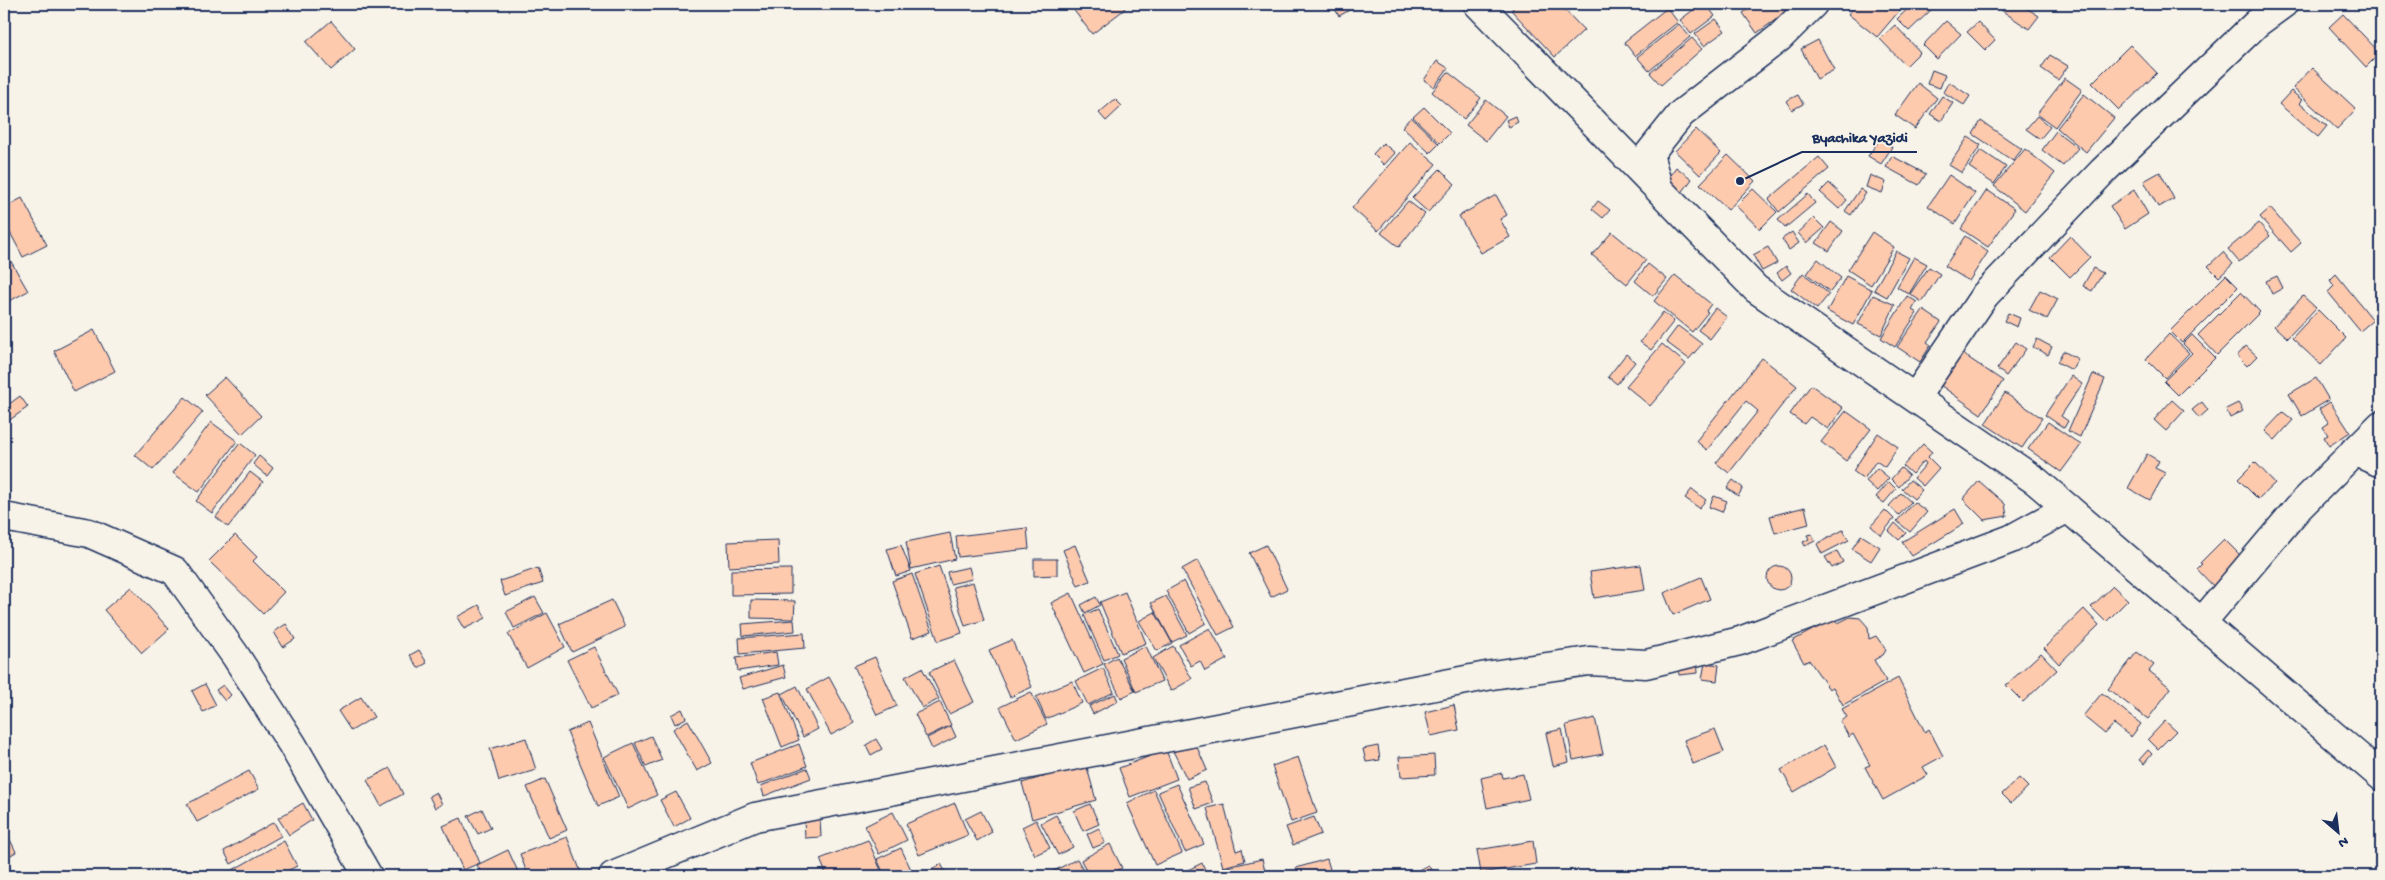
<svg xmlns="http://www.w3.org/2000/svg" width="2385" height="880" viewBox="0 0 2385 880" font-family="'Gochi Hand',sans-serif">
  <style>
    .building { fill: #fecaae; stroke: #1b2f5e }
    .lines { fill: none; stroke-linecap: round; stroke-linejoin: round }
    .minor-casing { stroke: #1b2f5e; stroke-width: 31 }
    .minor { stroke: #f7f3e8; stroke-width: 28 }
    .leader { fill: none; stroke: #1b2f5e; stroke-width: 2 }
    .callout-dot { fill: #1b2f5e; stroke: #f7f3e8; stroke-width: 2 }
    .callout-label { font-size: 15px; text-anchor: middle; font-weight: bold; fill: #1b2f5e; stroke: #f7f3e8; stroke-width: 4; stroke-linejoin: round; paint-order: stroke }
  </style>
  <rect width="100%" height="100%" fill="#f7f3e8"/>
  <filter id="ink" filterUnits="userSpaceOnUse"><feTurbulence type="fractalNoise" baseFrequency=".02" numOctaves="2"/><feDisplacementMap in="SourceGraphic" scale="10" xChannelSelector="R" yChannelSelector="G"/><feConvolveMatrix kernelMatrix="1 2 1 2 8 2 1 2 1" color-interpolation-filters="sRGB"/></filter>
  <g filter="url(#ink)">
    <path class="building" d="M459 4H475L467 12Z
      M1069 4H1121L1125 9 1092 34Z
      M1332 4H1360L1339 16Z
      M1518 4H1559L1584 30 1555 57 1511 10Z
      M1701 4H1706L1715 16 1691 34 1680 20Z
      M1756 4H1788L1791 9 1757 33 1743 13Z
      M1856 4H1905L1877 37 1848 14Z
      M1913 4H1929L1933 8 1909 31 1897 19Z
      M2005 4H2020L2039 16 2029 29 2001 10Z
      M1667 8 1678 22 1635 56 1624 42Z
      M2343 14 2380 53 2366 67 2329 27Z
      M1716 19 1725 31 1704 46 1695 34Z
      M331 21 355 49 331 70 306 42Z
      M1946 21 1961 34 1937 59 1923 45Z
      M1978 22 1995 40 1985 50 1967 32Z
      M1679 24 1690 37 1649 71 1637 57Z
      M1895 25 1920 52 1906 66 1880 39Z
      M1692 38 1702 49 1661 85 1650 73Z
      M1818 40 1834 70 1817 79 1801 49Z
      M2130 45 2157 73 2119 110 2092 83Z
      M2050 55 2068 66 2058 80 2041 68Z
      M1437 61 1448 68 1434 87 1424 80Z
      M2312 68 2356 109 2337 129 2293 88Z
      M1932 70 1945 75 1940 88 1927 84Z
      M1448 72 1481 98 1464 119 1432 92Z
      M2065 78 2082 90 2055 127 2037 114Z
      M1949 82 1970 96 1964 105 1943 92Z
      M1918 83 1937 98 1915 129 1895 115Z
      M2291 91 2302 100 2299 103 2327 126 2318 137 2279 104Z
      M2084 94 2114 118 2086 152 2057 128Z
      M1798 95 1803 104 1792 110 1786 101Z
      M1942 96 1953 103 1941 121 1930 114Z
      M1115 99 1122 106 1106 121 1099 113Z
      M1486 100 1506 116 1486 141 1466 125Z
      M1424 107 1450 133 1440 143 1413 117Z
      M1515 116 1518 122 1509 127 1506 120Z
      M2037 116 2050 127 2040 139 2026 129Z
      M1411 117 1439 144 1430 153 1402 127Z
      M1981 121 2022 149 2013 161 1973 134Z
      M1696 129 1721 153 1700 175 1675 151Z
      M2056 131 2078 148 2063 166 2042 150Z
      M1968 137 1981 145 1962 173 1949 165Z
      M1880 139 1892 147 1881 164 1868 156Z
      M1410 142 1436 164 1378 231 1352 208Z
      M1383 143 1395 153 1384 165 1373 154Z
      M2025 149 2055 173 2025 211 1994 186Z
      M1981 150 2006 167 1994 184 1969 167Z
      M1728 155 1755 181 1728 210 1700 184Z
      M1892 156 1926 174 1919 185 1886 167Z
      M1819 157 1829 169 1779 212 1769 199Z
      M1676 167 1692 179 1681 194 1665 182Z
      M1440 169 1455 184 1428 212 1412 198Z
      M2160 172 2174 199 2158 207 2144 181Z
      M1870 175 1886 182 1882 193 1866 187Z
      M1949 175 1975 193 1955 224 1928 206Z
      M1829 183 1847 200 1839 209 1820 192Z
      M1753 189 1777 212 1760 229 1736 206Z
      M1860 189 1866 193 1851 215 1845 211Z
      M1987 190 2015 209 1988 247 1961 229Z
      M2134 190 2148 214 2125 229 2110 206Z
      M1808 194 1815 203 1785 228 1778 220Z
      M1496 195 1507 215 1500 219 1510 237 1481 253 1459 216Z
      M22 198 47 245 23 257 4 221V208Z
      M1408 201 1425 214 1399 247 1381 233Z
      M1598 201 1610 210 1603 218 1592 209Z
      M2270 208 2301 243 2291 252 2260 217Z
      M1814 218 1824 228 1807 243 1798 233Z
      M1831 222 1843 231 1829 251 1816 243Z
      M2259 223 2270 236 2239 262 2228 249Z
      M1612 232 1646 260 1627 284 1592 255Z
      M1792 232 1799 243 1789 250 1782 239Z
      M1872 232 1894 247 1871 285 1848 270Z
      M1965 236 1988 252 1969 281 1945 266Z
      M2070 236 2090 257 2070 277 2050 257Z
      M1768 247 1777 263 1762 271 1753 255Z
      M5 251 28 291 4 304V252Z
      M1896 251 1909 258 1887 297 1874 290Z
      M2223 252 2233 264 2219 277 2208 266Z
      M1914 257 1927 264 1909 294 1897 287Z
      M1818 259 1841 278 1830 292 1807 274Z
      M1648 264 1667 279 1653 296 1635 281Z
      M1786 266 1791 273 1782 280 1777 273Z
      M1929 267 1940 274 1922 302 1910 294Z
      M2093 268 2103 273 2092 291 2083 286Z
      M1803 273 1829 294 1817 309 1791 289Z
      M2336 274 2373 320 2360 331 2328 292 2334 286 2330 280Z
      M1675 275 1711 304 1706 311 1708 312 1692 332 1654 301Z
      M2226 275 2238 287 2182 343 2170 331Z
      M1846 276 1872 290 1853 325 1827 311Z
      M2277 276 2283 288 2272 294 2266 281Z
      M2040 290 2058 299 2047 319 2029 310Z
      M2241 292 2260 312 2217 355 2198 335Z
      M1873 295 1895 305 1881 335 1858 324Z
      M1907 296 1917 302 1912 310 1917 313 1895 347 1881 338Z
      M2303 296 2316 308 2287 338 2274 326Z
      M1715 308 1727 317 1710 339 1698 330Z
      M1923 310 1941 322 1927 342 1931 345 1920 362 1897 347Z
      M2318 310 2346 338 2321 365 2292 338Z
      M1663 312 1674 321 1651 350 1640 342Z
      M2008 313 2020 318 2017 327 2004 321Z
      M1678 326 1702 344 1689 359 1666 342Z
      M94 330 115 371 74 392 54 351Z
      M2169 334 2189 353 2165 378 2146 359Z
      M2192 335 2215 358 2178 395 2164 381 2192 353 2183 344Z
      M2037 339 2052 347 2048 355 2033 347Z
      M2016 342 2026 349 2006 376 1997 369Z
      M1662 344 1686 364 1650 406 1626 386Z
      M2246 346 2257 356 2247 366 2237 356Z
      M1957 350 2003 381 1981 414 1933 380Z
      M2063 351 2078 359 2072 370 2057 362Z
      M1626 354 1635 362 1617 384 1608 377Z
      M1762 358 1797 386 1729 473 1716 463 1758 411 1746 401 1707 450 1696 441Z
      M2093 374 2105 379 2080 437 2068 431Z
      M2071 376 2082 384 2061 416 2068 421 2064 428 2045 415Z
      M225 377 261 416 242 434 205 395Z
      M2316 378 2329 400 2302 416 2289 394Z
      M1811 385 1843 408 1828 429 1810 417 1804 424 1790 414Z
      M2005 393 2042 418 2022 448 1985 424Z
      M20 396 28 407 4 424V408Z
      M185 397 203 412 153 470 135 455Z
      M2172 400 2184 411 2166 431 2154 420Z
      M2202 402 2208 410 2199 418 2192 410Z
      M2330 402 2350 432 2329 446 2324 437 2328 435 2323 427 2329 423 2319 409Z
      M2238 403 2243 411 2230 418 2226 409Z
      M1846 411 1871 429 1846 461 1821 442Z
      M2283 412 2293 420 2275 440 2265 431Z
      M211 422 237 441 199 492 173 473Z
      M2048 422 2081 445 2061 472 2028 449Z
      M1878 433 1898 447 1885 467 1876 461 1864 479 1853 471Z
      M240 443 255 455 212 513 196 501Z
      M1923 444 1932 452 1928 457 1939 468 1923 486 1914 478 1926 464 1924 461 1912 474 1903 466Z
      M2147 454 2159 461 2155 468 2165 473 2150 500 2128 488Z
      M259 456 273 468 267 476 253 464Z
      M2255 462 2275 483 2258 499 2238 479Z
      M1877 468 1889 478 1877 491 1866 481Z
      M1901 468 1909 475 1899 487 1891 479Z
      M250 472 263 482 228 527 216 517Z
      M1733 480 1743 488 1738 496 1727 488Z
      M1910 480 1922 490 1914 499 1902 489Z
      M1979 481 2005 504 2007 516 1984 520 1963 499Z
      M1889 482 1896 489 1884 503 1876 497Z
      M1692 489 1706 500 1699 508 1685 498Z
      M1901 493 1911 502 1899 515 1889 506Z
      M1714 496 1727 501 1722 512 1709 507Z
      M1914 502 1927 512 1910 532 1897 521Z
      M1805 507 1809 524 1775 533 1770 516Z
      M1955 509 1964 524 1912 556 1902 542Z
      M1885 510 1894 519 1881 535 1871 526Z
      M1895 523 1906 533 1899 540 1889 531Z
      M1027 528 1029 549 958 557 956 536Z
      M1843 530 1849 540 1822 554 1817 544Z
      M950 533 955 559 911 569 906 542Z
      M1812 534 1815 541 1805 546 1803 542 1809 539 1807 535Z
      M235 535 257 557 253 561 284 592 263 614 209 561Z
      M1861 535 1880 547 1871 561 1852 549Z
      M2224 539 2245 560 2215 588 2197 569 2202 564 2200 563Z
      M778 540 779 564 729 567 728 542Z
      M901 545 911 571 896 576 887 549Z
      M1075 545 1090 581 1078 586 1063 550Z
      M1266 545 1287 589 1271 597 1249 553Z
      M1837 551 1843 562 1832 568 1825 557Z
      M1034 559H1057V575L1034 576Z
      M1198 560 1234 627 1218 635 1182 569Z
      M1641 565 1645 590 1594 598 1590 572Z
      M939 566 962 633 938 641 915 574Z
      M1767 578a12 12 0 1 1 24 0a12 12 0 1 1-24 0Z
      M969 567 972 579 950 584 947 572Z
      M538 568 543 583 505 596 500 581Z
      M791 569V594L731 595V570Z
      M912 574 932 631 912 638 892 581Z
      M1701 577 1710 599 1673 615 1664 593Z
      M1184 581 1206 623 1189 633 1166 591Z
      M973 582 984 620 965 626 953 587Z
      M2113 586 2128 600 2106 622 2091 607Z
      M131 587 169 629 142 653 104 610Z
      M1125 592 1146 643 1121 653 1100 602Z
      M1071 593 1103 664 1084 673 1051 603Z
      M1166 596 1187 635 1172 642 1151 603Z
      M535 597 544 613 514 628 506 612Z
      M1096 597 1100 605 1085 613 1081 605Z
      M612 600 625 627 572 652 559 624Z
      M751 600 795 601 794 619 751 618Z
      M479 605 486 618 464 629 457 617Z
      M1098 609 1118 654 1104 660 1084 615Z
      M2084 609 2099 625 2059 664 2044 648Z
      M1155 612 1172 643 1157 651 1139 621Z
      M547 613 565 647 527 668 508 634Z
      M1850 617 1860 618 1868 627 1869 639 1876 636 1886 650 1883 655 1874 660 1886 681 1843 705 1833 687 1829 689 1809 660 1804 663 1792 641 1835 618 1838 623Z
      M794 620 795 631 743 636 742 624Z
      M286 624 295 639 283 647 274 632Z
      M1210 628 1227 659 1205 671 1200 661 1191 666 1179 645Z
      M804 633 805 648 740 654 739 638Z
      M1012 640 1032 687 1010 697 989 650Z
      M1146 646 1162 681 1136 692 1121 658Z
      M1173 646 1192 679 1171 691 1153 658Z
      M594 647 618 695 591 708 567 660Z
      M419 650 427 663 418 668 410 655Z
      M776 652 778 665 738 671 736 658Z
      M2137 652 2154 665 2149 671 2171 688 2148 719 2108 689Z
      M2041 653 2057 670 2023 702 2006 685Z
      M1697 656 1698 673 1679 675 1678 657Z
      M875 657 897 706 877 715 854 666Z
      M1117 657 1135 691 1121 698 1104 664Z
      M954 660 974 702 949 714 929 672Z
      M1705 663 1719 665 1717 681 1702 679Z
      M783 665 786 677 743 689 739 678Z
      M922 668 939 699 922 708 905 677Z
      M1103 668 1114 692 1088 705 1076 681Z
      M829 677 854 723 831 735 807 689Z
      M1898 678 1925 732 1929 729 1943 756 1923 767 1928 775 1883 800 1865 767 1870 765 1853 734 1849 737 1840 721 1847 717 1842 709Z
      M1072 681 1082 703 1046 719 1036 697Z
      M205 684 216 705 203 712 192 691Z
      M223 685 231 695 225 701 216 690Z
      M797 686 818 729 803 737 782 694Z
      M780 692 799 740 782 747 763 698Z
      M1031 692 1047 724 1016 739 1000 707Z
      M2102 693 2141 724 2131 737 2114 724 2105 734 2083 716Z
      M1115 694 1118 701 1093 714 1089 706Z
      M361 697 374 717 351 731 338 711Z
      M940 702 951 725 926 737 915 714Z
      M1454 705 1459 730 1431 736 1425 712Z
      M682 709 686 718 675 724 671 715Z
      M1595 718 1603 754 1573 760 1566 725Z
      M688 720 712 763 697 771 673 729Z
      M2165 721 2176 731 2158 749 2148 739Z
      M588 723 619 797 598 806 567 732Z
      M951 726 956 737 932 749 927 738Z
      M1562 729 1569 762 1553 766 1546 733Z
      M1715 729 1724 752 1693 764 1684 740Z
      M651 736 662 760 646 767 635 743Z
      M526 738 536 770 499 781 490 749Z
      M876 739 882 749 871 755 866 745Z
      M1194 740 1207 770 1187 779 1173 751Z
      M633 743 657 795 628 809 604 757Z
      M799 744 807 766 758 785 750 763Z
      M1824 745 1836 767 1794 792 1781 770Z
      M1378 746 1380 760 1366 762 1363 749Z
      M1166 750 1177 779 1130 797 1119 768Z
      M2148 750 2152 754 2144 764 2139 760Z
      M1434 755 1435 775 1401 777 1399 757Z
      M1298 757 1317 813 1291 822 1272 766Z
      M1086 764 1096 800 1032 819 1022 783Z
      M390 768 403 794 381 806 367 780Z
      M807 768 811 778 764 796 761 786Z
      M249 771 259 789 197 822 187 804Z
      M1502 773 1503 778 1523 774 1529 799 1487 808 1481 778Z
      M2019 778 2028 787 2011 803 2002 794Z
      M545 779 567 830 549 838 527 787Z
      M1205 782 1213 803 1196 809 1188 787Z
      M1177 784 1204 844 1185 852 1158 792Z
      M1154 790 1182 853 1155 865 1127 803Z
      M436 792 442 804 435 808 429 796Z
      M676 792 690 818 674 827 660 800Z
      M303 803 312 820 289 835 278 818Z
      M955 803 968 835 919 855 906 824Z
      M1090 804 1099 824 1083 831 1074 811Z
      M1224 804 1236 851 1242 849 1245 861 1223 867 1207 808Z
      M482 809 491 828 478 834 468 816Z
      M981 811 992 832 977 841 965 819Z
      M893 812 907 840 879 854 865 826Z
      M1056 815 1073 847 1058 855 1041 823Z
      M1314 817 1321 834 1293 845 1286 827Z
      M461 818 480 863 463 870 443 826Z
      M820 818 821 837 805 838 804 819Z
      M1036 820 1050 848 1035 855 1022 827Z
      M274 822 281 836 231 864 224 851Z
      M4 827 16 852 4 859Z
      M1099 828 1105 843 1093 848 1087 834Z
      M567 837 581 872 569 876H528L520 854Z
      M868 840 883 875 827 876 820 859Z
      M284 841 297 866 277 876H234L231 871Z
      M1533 841 1536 864 1481 873 1477 850Z
      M1110 844 1122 868 1106 876H1089L1081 860Z
      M901 848 914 876H885L877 859Z
      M508 850 520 876H483L477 865Z
      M1077 859 1084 871 1075 876H1044Z
      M1262 859 1265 871 1243 876H1224L1223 868Z
      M1327 859 1332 876H1298L1296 868Z
      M1202 863 1208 876H1176Z
      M941 864 948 876H933L930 871Z
      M1428 865 1435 876H1407Z"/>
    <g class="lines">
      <defs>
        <path id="minor" d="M1478 4 1756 289 2036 481 2381 776
          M1658 187 1649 154 1681 114 1779 38 1813 4
          M1915 398 1985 295 2103 171 2257 23 2283 4
          M2354 451 2381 463
          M4 517 89 533 175 571 235 655 292 744 368 876
          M2202 622 2298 508 2381 425
          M613 876 755 817 1492 675 1589 661 1646 664 1740 641 2011 539 2068 508"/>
      </defs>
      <use href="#minor" class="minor-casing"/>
      <use href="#minor" class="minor"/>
    </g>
  </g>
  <path class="leader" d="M1740 181L1802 152H1917"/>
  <circle class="callout-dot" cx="1740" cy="181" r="5"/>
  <g class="callout-label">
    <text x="1860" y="142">Byachika Yazidi</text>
  </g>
  <rect width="2385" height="880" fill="none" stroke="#f7f3e8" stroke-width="20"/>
  <rect x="10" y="10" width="2365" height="860" fill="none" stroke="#1b2f5e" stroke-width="2" filter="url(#ink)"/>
  <g transform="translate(2338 832) rotate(152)" stroke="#f7f3e8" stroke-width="4" paint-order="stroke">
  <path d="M0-4L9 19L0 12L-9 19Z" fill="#1b2f5e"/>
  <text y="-8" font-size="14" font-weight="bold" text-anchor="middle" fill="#1b2f5e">N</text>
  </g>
</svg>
